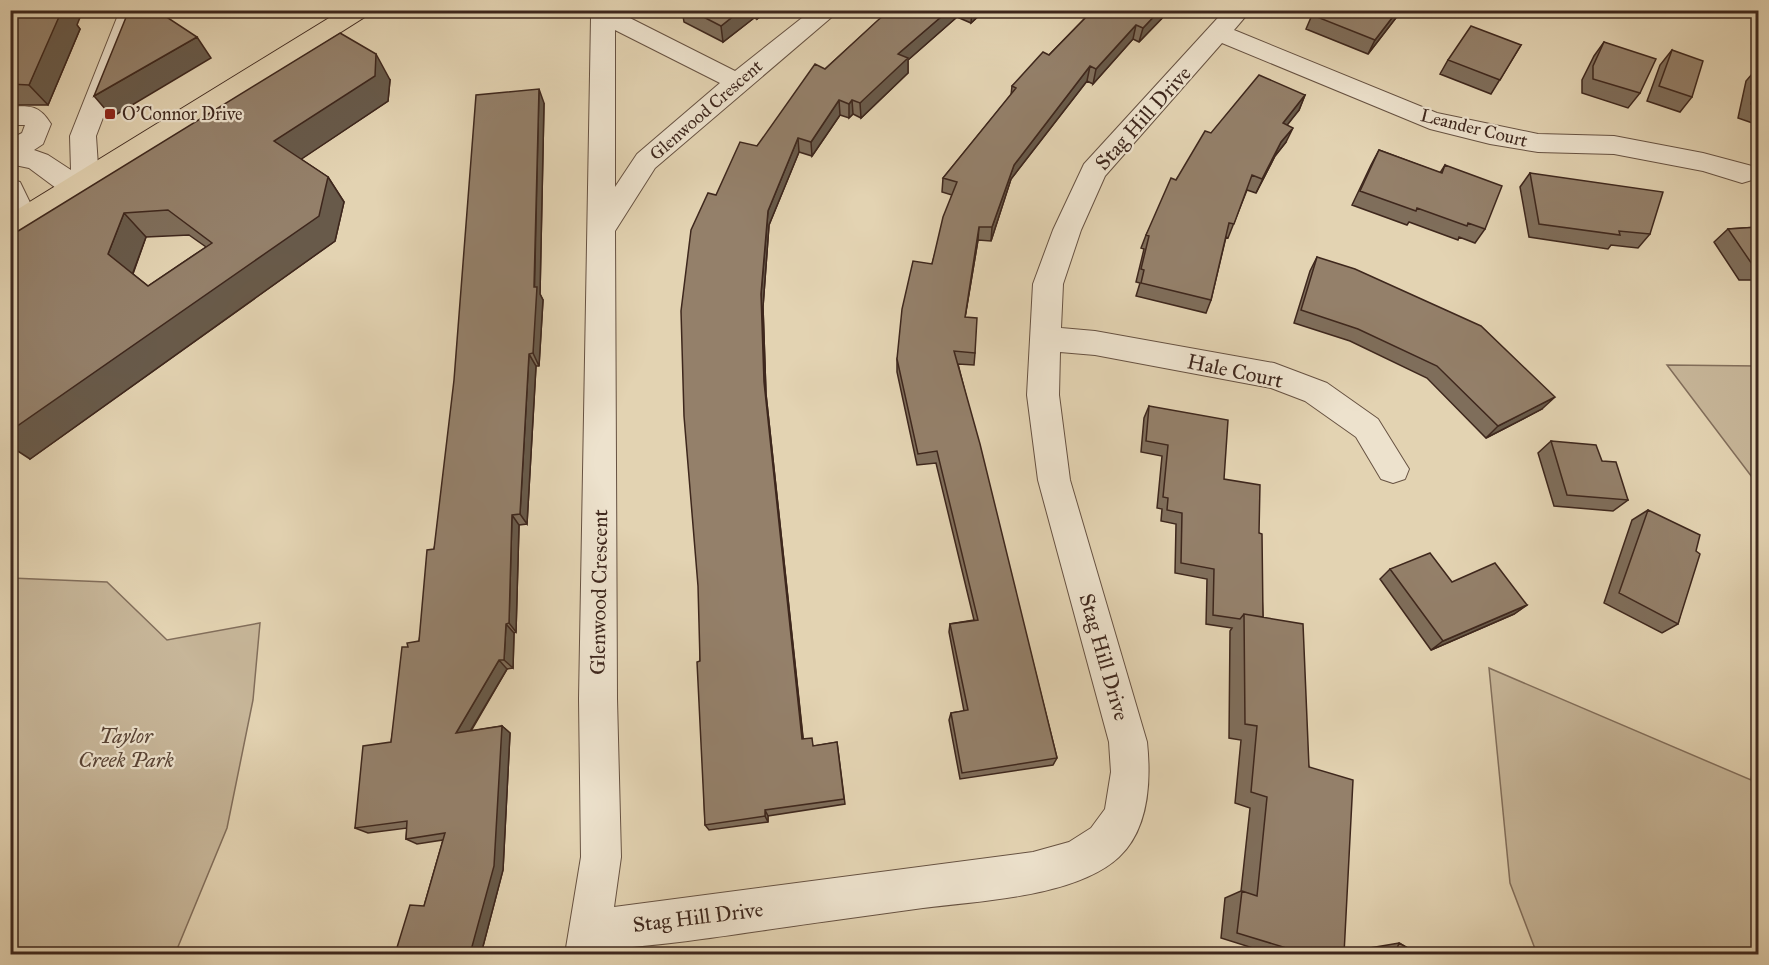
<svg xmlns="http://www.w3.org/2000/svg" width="1769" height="965" viewBox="0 0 1769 965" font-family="'IM FELL Great Primer',serif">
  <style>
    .green { fill: #c7b699; stroke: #826e5b; stroke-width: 1.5 }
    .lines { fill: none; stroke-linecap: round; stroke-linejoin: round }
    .minor-casing { stroke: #675242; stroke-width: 2 }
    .major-casing { stroke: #3e271d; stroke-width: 2 }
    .minor { fill: #ede2cd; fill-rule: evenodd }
    .major { fill: #e3d3b2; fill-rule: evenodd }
    .wall { fill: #7f6e5b; stroke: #3e271d; stroke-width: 1.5; fill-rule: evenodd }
    .shaded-wall { fill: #685a4a; stroke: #3e271d; stroke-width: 1.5 }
    .building { fill: #94806a; stroke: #3e271d; stroke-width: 1.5; fill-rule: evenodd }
    .poi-dot { fill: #8f2418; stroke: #ede2cd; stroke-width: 2 }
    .labels { text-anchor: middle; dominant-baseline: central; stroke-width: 4.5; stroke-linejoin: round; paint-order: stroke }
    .far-street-label { font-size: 18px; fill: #3e271d; stroke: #ede2cd }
    .far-poi-label { font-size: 18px; fill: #3e271d; stroke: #ede2cd; text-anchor: start }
    .street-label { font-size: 21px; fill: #3e271d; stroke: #ede2cd }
    .park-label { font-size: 21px; font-style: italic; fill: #594436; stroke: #ede2cd }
  </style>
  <rect width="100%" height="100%" fill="#e3d3b2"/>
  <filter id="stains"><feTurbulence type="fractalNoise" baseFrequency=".00333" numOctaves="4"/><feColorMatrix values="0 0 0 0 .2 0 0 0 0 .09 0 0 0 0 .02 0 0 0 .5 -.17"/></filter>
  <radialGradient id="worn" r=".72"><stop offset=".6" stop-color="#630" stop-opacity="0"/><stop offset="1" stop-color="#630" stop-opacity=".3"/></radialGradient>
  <path class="green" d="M1667 365 1758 366V485Z
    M11 578 107 582 167 640 260 623 253 700 227 828 175 954H11Z
    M1489 668 1751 780 1758 733V954H1537L1510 883Z"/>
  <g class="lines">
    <defs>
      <path id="minor" d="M120 10H144L96 136 99 181 95 188 74 197 64 194 29 168 10 164V139L22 133 25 125H10V107C31 105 40 106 51 124L43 144 34 150 48 155 71 170 70 136Z
        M582 10H614L735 71 812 10H840L655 168 615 231 617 699 621 857 614 907 1033 852 1069 842 1091 828 1105 809 1111 772 1109 742 1038 480 1027 395 1033 284 1053 230 1084 164 1225 10H1251L1234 30 1437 113 1538 134 1614 136 1703 153 1752 166 1755 173 1752 180 1742 183 1703 171 1614 154 1538 152 1490 144 1430 129 1222 43 1105 176 1081 230 1063 284 1061 328 1095 331 1274 363 1327 383 1378 419 1409 469 1405 479 1393 483 1381 479 1356 437 1305 401 1271 388 1095 355 1060 352 1059 395 1070 480 1147 742C1151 780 1149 829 1119 857 1076 897 979 901 923 908 892 912 860 917 829 921 755 931 682 944 608 949L607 954H565L581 857 579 699 591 18ZM615 30 720 83 637 154 615 187Z
        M10 179 20 182 38 219 34 226 24 229 14 226 10 220Z"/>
      <path id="major" d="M342 10H372L368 15 20 235 10 238V214Z"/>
    </defs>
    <use href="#minor" class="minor-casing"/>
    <use href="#major" class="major-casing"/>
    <use href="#minor" class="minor"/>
    <use href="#major" class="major"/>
  </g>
  <path class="wall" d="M10 10 77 25 80 29 48 105H10Z
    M682 10H769L757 19 754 18 723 42 684 22Z
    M890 10H985L971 23 957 17 908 60V73L861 118 853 114 849 118 840 115 812 156 799 152 769 225 763 307 766 394 803 739 814 746 837 742 845 804 768 816V822L709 830 705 825 700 661 716 195 757 146 825 69Z
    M1088 10H1170L1139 42 1133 39 1093 84 1087 81 1011 179 991 241 978 240 965 317 975 353 974 365 958 364 1057 758 1053 765 960 779 949 720 951 713 964 711 949 632 950 624 974 620 936 463 917 465 897 372V359L932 264 952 195 942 192 943 178 1011 95 1012 86 1049 55 1086 17Z
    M1402 10 1368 54 1306 29 1312 15Z
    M1604 42 1640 93 1628 108 1582 93V80L1594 56Z
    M1521 45 1491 94 1440 74 1448 60Z
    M1672 50 1692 97 1680 112 1647 101 1660 65Z
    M1758 67V125L1738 118 1746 81Z
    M390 80 388 101 301 159 328 177 344 202 335 241 30 459 10 236ZM189 235 206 247 148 286 133 274 146 237Z
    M1305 95 1299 110 1286 125V142L1275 156 1256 193 1247 190 1228 238 1226 237 1211 300 1206 313 1136 296 1140 283 1136 282 1144 249 1141 248 1146 235 1176 180 1211 133Z
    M544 103 540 294 543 300 539 366H536L527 524 519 525 516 632 514 633 513 668 507 669 471 731 502 726 510 733 503 870 481 954H395L424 906 443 840 417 844 406 839 407 828 368 833 355 828 391 742 408 647 419 641 434 549Z
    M1379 150 1440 173 1445 165 1485 229 1475 243 1459 237 1458 240 1409 222 1407 225 1352 205 1371 165Z
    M1530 173 1650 234 1638 248 1611 245 1608 249 1529 237 1520 187Z
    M1758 227V287L1753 280H1739L1714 242 1728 229Z
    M1317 257 1542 409 1486 438 1427 378 1350 341 1294 323 1310 271Z
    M1149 406 1224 479 1259 533 1263 617 1309 767 1344 954H1272L1221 938 1225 898 1241 891 1250 808 1235 803 1241 740 1229 738 1230 631 1232 628 1206 624 1207 579 1175 573 1176 524 1161 521 1162 509 1157 508 1162 456 1141 452 1144 418Z
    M1551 441 1602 461 1628 500 1613 511 1554 506 1538 453Z
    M1648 510 1696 551 1678 624 1662 633 1604 603 1632 520Z
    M1390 569 1527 605 1514 614 1431 650 1380 579Z
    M1399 943 1418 954H1368L1370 948Z"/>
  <path class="shaded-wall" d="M60 10H83L77 25 80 29 48 105 29 85Z
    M741 10H753L754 18 723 42 721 26Z
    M756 10H769L757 19Z
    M949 10H957V17L908 60V73L861 118 860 103 898 54Z
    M972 10H985L971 23Z
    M1160 10H1170L1139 42 1143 28Z
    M1398 10H1402L1368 54 1375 40Z
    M1136 25 1133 39 1093 84 1096 69Z
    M197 37 211 58 112 117 94 96Z
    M376 54 390 80 388 101 291 166 274 141Z
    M1090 66 1087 81 1011 179 991 241 992 227 1014 165Z
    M539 89 544 103 540 294 543 300 539 366 533 353Z
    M1305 95 1299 110 1277 138 1283 123Z
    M839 100 840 115 812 156 811 142Z
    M852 100 853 114 849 118V104Z
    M1293 128 1286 142 1275 156 1256 193 1281 142Z
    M798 138 799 152 769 225 763 307 766 394 804 746 802 739 764 382 761 294 768 211Z
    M328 177 344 202 335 241 30 459 10 446V431Z
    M124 213 146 237 131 278 108 254Z
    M979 227 978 240 963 330 965 317Z
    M529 354 536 366 527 524 520 514Z
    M1555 397 1542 409 1486 438 1498 426Z
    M512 515 519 525 516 632 509 623Z
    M1527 605 1514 614 1431 650 1443 641Z
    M506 624 514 633 513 668 504 660Z
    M499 660 507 669 465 740 456 733Z
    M502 726 510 733 503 870 481 954H470Z
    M765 810 768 816V822L765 816Z"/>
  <path class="building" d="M10 10H62L29 85 10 84Z
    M129 10H156L197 37 94 96Z
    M690 10H741L721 26Z
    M890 10H949L898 54 908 58 860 103 852 100 849 104 839 100 811 142 798 138 768 211 761 294 764 382 802 739 812 738 813 746 837 742 844 799 765 810V816L705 825 697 662 700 661 698 586 684 416 681 311 691 230 708 193 716 195 740 142 757 146 815 64 825 69 877 21Z
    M1093 10H1160L1143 28 1136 25 1096 69 1090 66 1014 165 992 227H979L965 317 977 318 975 353 954 351 980 444 1057 758 962 773 951 713 968 710 950 624 978 620 937 451 918 454 897 359 902 309 913 261 932 264 943 217 957 182 943 178 1016 88 1012 86 1043 52 1049 55Z
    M1316 10H1398L1375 40 1312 15Z
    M1471 26 1521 45 1500 80 1448 60Z
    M340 33 376 54 375 76 274 141 328 177 319 216 10 431V236ZM168 210 212 243 148 286 108 254 124 213Z
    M1604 42 1656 59 1640 93 1593 79V66Z
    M1672 50 1703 61 1692 97 1659 86Z
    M1758 69V106L1751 104Z
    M1259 75 1305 95 1283 123 1293 128 1281 142 1262 179 1252 175 1234 224 1229 223 1211 300 1141 283 1144 270 1141 269 1149 236 1146 235 1171 178 1176 180 1205 131 1211 133Z
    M539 89 534 287H537L533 353 529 354 520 514 512 515 509 623 506 624 504 660H499L456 733 502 726 494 866 470 954H395L410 905 424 906 445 833 406 839 407 821 355 828 363 746 391 742 402 647H408L407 643 419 641 427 550 434 549 454 380 476 95Z
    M1379 150 1442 173 1445 165 1502 186 1485 229 1468 223 1467 226 1417 208 1416 211 1360 191Z
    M1530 173 1663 192 1650 234 1619 231 1620 235 1539 224Z
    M1758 227V267H1754L1728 229Z
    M1317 257 1355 269 1481 326 1555 397 1498 426 1437 366 1358 329 1301 310Z
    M1149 406 1228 420 1224 479 1260 485 1259 533 1262 534 1263 617 1244 614 1240 619 1213 615 1214 569 1181 563 1182 513 1167 510 1168 498 1163 497 1168 445 1146 441Z
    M1551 441 1596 445 1602 461 1616 462 1628 500 1567 495Z
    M1648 510 1700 535 1696 551 1700 554 1678 624 1619 593Z
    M1430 553 1452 582 1495 563 1527 605 1443 641 1390 569Z
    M1244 614 1303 624 1309 767 1353 780 1344 954H1306L1237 933 1242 891 1257 896 1267 797 1251 792 1257 726 1245 724Z
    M1399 943 1418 954H1395Z"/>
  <rect class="poi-dot" x="104" y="108" width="12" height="12" rx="3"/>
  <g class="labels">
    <g class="far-street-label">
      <text transform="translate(706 110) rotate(-41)">Glenwood Crescent</text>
      <text transform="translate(1474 128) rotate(14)">Leander Court</text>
    </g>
    <g class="far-poi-label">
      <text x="122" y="114">O'Connor Drive</text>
    </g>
    <g class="street-label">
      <text transform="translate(1143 118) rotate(-48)">Stag Hill Drive</text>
      <text transform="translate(1235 371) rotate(12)">Hale Court</text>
      <text transform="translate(599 592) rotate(-89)">Glenwood Crescent</text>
      <text transform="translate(1104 657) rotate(74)">Stag Hill Drive</text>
      <text transform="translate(698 917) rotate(-7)">Stag Hill Drive</text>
    </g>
    <g class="park-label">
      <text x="126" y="736">Taylor<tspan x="126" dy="24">Creek Park</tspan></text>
    </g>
  </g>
  <rect width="1769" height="965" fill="none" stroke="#e3d3b2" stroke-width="36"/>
  <rect x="12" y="12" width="1745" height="941" fill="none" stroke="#3e271d" stroke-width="3"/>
  <rect x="18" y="18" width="1733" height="929" fill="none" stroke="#3e271d" stroke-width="1.5"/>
  <rect width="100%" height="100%" filter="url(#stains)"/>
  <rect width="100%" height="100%" fill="url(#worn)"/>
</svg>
